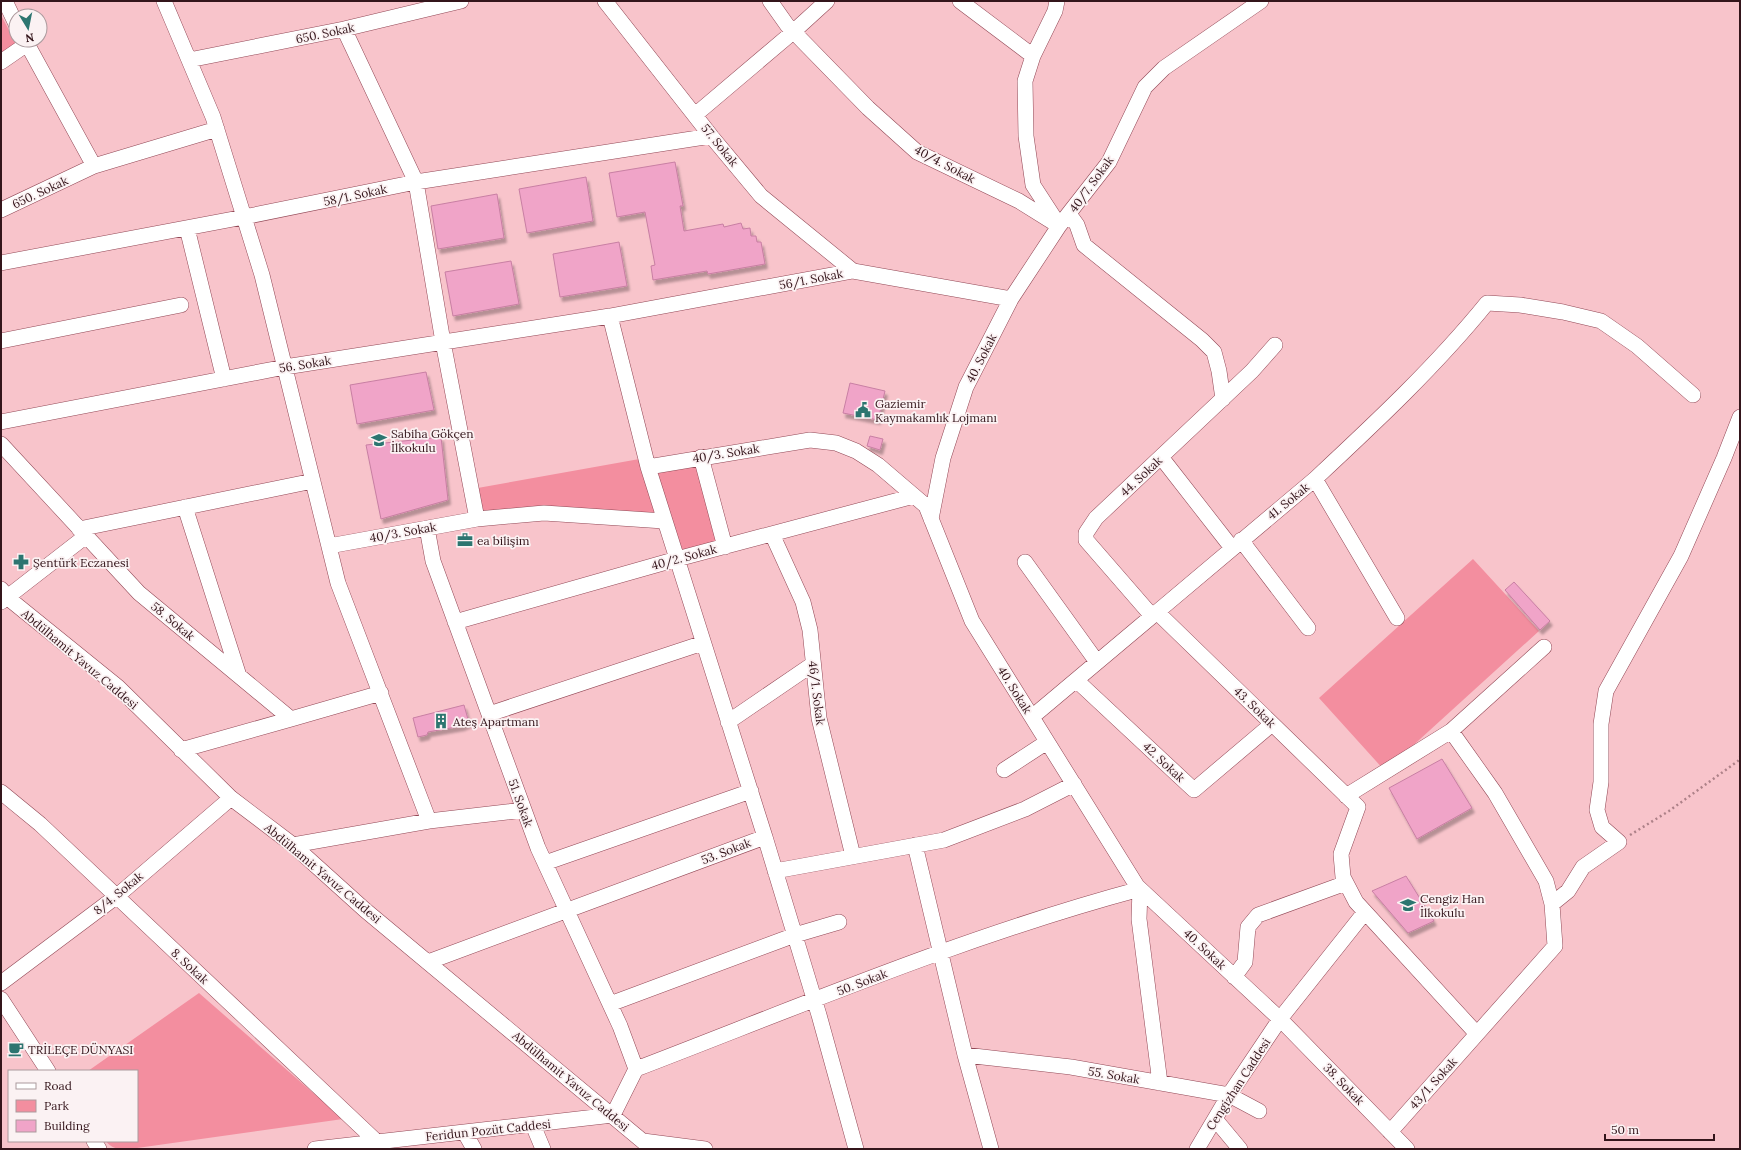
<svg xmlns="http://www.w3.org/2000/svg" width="1741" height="1150" viewBox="0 0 1741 1150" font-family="Lora,serif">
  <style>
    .green { fill: #f38e9f }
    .building { fill: #f0a4c8; stroke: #c87fa3; filter: url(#shadow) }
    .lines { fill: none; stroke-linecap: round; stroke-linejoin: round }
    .minor-casing { stroke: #924856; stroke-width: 16 }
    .path { stroke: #ad8188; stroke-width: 2.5; stroke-dasharray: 2 3; stroke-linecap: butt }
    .minor { stroke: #fff; stroke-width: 15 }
    .labels { text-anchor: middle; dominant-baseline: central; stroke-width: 3.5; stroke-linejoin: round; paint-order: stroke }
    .street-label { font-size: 12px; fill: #34151b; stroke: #fbf2f3 }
    .poi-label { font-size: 12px; fill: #34151b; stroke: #fbf2f3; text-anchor: start }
  </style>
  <defs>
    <filter id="shadow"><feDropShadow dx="2.5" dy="4.5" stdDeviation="1" flood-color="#0004"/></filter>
  </defs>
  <rect width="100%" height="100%" fill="#f8c4cb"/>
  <path class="green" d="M1 15 18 47 1 57Z
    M701 457 725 547 677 559 664 521 477 519 472 489 645 458 648 467Z
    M1473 559 1539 631 1385 771 1319 698Z
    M199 993 343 1119 130 1149C121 1149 112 1150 106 1141H137V1071H88Z"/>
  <path class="building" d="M675 162 683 206H680L684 231 723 224 724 227 741 223 743 229 750 228 751 236H756L757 242H761L765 264 708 274 707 271 653 280 651 266 655 265 645 212 617 217 609 173Z
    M586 177 593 221 527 233 519 189Z
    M497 194 504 238 438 249 431 206Z
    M619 242 627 286 560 297 553 254Z
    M511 261 519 304 453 316 445 272Z
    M426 372 434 410 357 424 350 385Z
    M850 383 885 391 878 420 843 413Z
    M870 436 883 439 880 450 867 446Z
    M441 437 448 500 381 519 366 445Z
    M1514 582 1550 621 1540 630 1505 590Z
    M464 705 469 723 462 726 428 732 427 735 418 737 413 718Z
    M1442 759 1472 808 1417 839 1389 788Z
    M1406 876 1434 921 1408 933 1372 891Z"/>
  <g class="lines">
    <defs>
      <path id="minor" d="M5 1 16 24
        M164 1 213 117 262 275 338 583 429 821 293 845
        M605 1 711 136 761 196 853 271
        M770 1 787 25 868 108 917 152 1019 201 1059 226
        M960 1 1033 56
        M25 40 94 166
        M189 60 344 29 461 1
        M1 62 27 44
        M695 115 793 32 827 1
        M1 210 94 166 217 129
        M1069 214 1077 225 1084 245 1202 340 1214 352 1219 371 1223 399
        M1057 222 1033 185 1026 136 1025 81 1033 56 1055 11 1057 1
        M187 228 224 379
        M1 263 244 217 416 182 711 136
        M610 316 648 467 810 440 836 443 856 451 878 465 926 506 972 621 1137 886 1280 1019 1407 1149
        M1 341 181 305
        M1 422 285 367 610 316 853 271 1011 299
        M1 444 139 593 291 719 381 693
        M701 457 725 547
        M1161 457 1232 548
        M648 467 765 837
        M1315 479C1375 423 1435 367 1487 303L1520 305 1563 312 1601 321 1637 346 1693 395
        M185 507 239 676
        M477 519 544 513 664 521
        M931 519 943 458 966 387 1011 299 1059 226 1109 162 1145 87 1164 68 1261 1
        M427 528 433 561 538 848 620 1026 636 1069
        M79 529 313 481
        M772 534 803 602 810 630 819 718 853 856
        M1241 540 1308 628
        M329 546 477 519 443 342 416 182 344 29
        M1025 562 1097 662
        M1 589 8 598 118 687 231 798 293 845 365 910 652 1149
        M1 602 86 536
        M1157 612 1315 479 1397 618
        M1152 616 1086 540V533L1096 518 1252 371 1275 345
        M455 622 677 559 914 496
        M1076 680 1194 790 1272 724
        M489 714 703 643
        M1032 717 1157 612 1358 807 1341 854 1343 877 1356 902 1477 1034
        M728 722 813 664
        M181 750 291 719
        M1004 770 1047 742
        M1 792 40 824 377 1142
        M1346 796 1451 731 1544 647
        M429 821 524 810
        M915 845 965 1055 991 1149
        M545 863 751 791
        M775 871 944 840 1025 809 1074 784
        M1552 904 1568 891 1583 867 1619 842 1602 827 1597 810 1601 782V724L1606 691 1681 556 1724 458 1740 417
        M428 962 765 837 819 1015 856 1149
        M1234 977 1245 962 1248 927 1258 915 1346 883
        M1 983 117 896 231 798
        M1 999 48 1071
        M610 1004 795 935 839 922
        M965 1055 1071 1067 1229 1095 1259 1111
        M1215 1119 1240 1149
        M533 1125 543 1149
        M1390 1132 1555 946 1552 904 1546 881 1495 793 1451 731
        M465 1133 474 1149
        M94 1141 99 1149
        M643 1141 705 1149
        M315 1149 613 1115 636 1069C803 1005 968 935 1140 889L1139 919 1160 1083
        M1197 1149 1229 1095 1280 1019 1365 912"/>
    </defs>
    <use href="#minor" class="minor-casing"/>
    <path class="path" d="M1630 835 1669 811 1738 761 1740 757"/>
    <use href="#minor" class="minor"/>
  </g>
  <defs>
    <symbol id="civic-bare" viewBox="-9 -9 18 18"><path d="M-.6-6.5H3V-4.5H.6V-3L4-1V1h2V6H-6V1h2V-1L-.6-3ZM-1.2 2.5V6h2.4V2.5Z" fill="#2c7570" stroke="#fbf2f3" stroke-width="2.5" paint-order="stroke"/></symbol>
    <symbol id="school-bare" viewBox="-9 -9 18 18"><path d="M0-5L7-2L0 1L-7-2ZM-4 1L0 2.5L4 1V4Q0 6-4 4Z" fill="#2c7570" stroke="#fbf2f3" stroke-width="2.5" paint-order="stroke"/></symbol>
    <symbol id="office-bare" viewBox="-9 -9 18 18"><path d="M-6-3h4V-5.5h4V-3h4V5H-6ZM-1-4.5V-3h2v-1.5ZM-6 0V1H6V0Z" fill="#2c7570" stroke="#fbf2f3" stroke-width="2.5" paint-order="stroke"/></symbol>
    <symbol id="pharmacy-bare" viewBox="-9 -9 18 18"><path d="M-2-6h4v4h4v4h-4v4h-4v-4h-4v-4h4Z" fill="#2c7570" stroke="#fbf2f3" stroke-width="2.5" paint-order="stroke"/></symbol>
    <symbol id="building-bare" viewBox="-9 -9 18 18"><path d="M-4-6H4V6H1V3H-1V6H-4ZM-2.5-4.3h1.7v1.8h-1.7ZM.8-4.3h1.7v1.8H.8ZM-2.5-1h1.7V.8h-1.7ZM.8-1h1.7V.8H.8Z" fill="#2c7570" stroke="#fbf2f3" stroke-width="2.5" paint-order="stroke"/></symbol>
    <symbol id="cafe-bare" viewBox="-9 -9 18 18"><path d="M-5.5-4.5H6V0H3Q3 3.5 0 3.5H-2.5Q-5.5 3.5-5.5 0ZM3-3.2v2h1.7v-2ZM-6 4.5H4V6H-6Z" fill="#2c7570" stroke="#fbf2f3" stroke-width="2.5" paint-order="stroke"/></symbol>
  </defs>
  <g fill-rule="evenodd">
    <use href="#civic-bare" x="852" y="399" width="22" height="22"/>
    <use href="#school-bare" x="368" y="429" width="22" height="22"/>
    <use href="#office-bare" x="454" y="529" width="22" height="22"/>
    <use href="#pharmacy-bare" x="10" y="551" width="22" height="22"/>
    <use href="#building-bare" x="430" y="710" width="22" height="22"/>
    <use href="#school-bare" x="1397" y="894" width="22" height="22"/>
    <use href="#cafe-bare" x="5" y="1038" width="22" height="22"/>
  </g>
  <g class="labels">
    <g class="street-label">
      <text transform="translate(325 33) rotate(-12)">650. Sokak</text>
      <text transform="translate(720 145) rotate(51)">57. Sokak</text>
      <text transform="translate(945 164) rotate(28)">40/4. Sokak</text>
      <text transform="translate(1091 184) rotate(-54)">40/7. Sokak</text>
      <text transform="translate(40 192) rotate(-25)">650. Sokak</text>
      <text transform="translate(355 195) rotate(-12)">58/1. Sokak</text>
      <text transform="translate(811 279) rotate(-11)">56/1. Sokak</text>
      <text transform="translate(981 358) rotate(-63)">40. Sokak</text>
      <text transform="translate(305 364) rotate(-9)">56. Sokak</text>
      <text transform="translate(726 453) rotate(-9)">40/3. Sokak</text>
      <text transform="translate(1141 476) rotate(-43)">44. Sokak</text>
      <text transform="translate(1288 501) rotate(-39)">41. Sokak</text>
      <text transform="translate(403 532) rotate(-10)">40/3. Sokak</text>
      <text transform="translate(684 557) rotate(-15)">40/2. Sokak</text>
      <text transform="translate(173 621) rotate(40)">58. Sokak</text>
      <text transform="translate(80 659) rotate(40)">Abdülhamit Yavuz Caddesi</text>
      <text transform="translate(1015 690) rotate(58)">40. Sokak</text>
      <text transform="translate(817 693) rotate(83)">46/1. Sokak</text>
      <text transform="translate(1255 707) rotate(44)">43. Sokak</text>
      <text transform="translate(1164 762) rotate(43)">42. Sokak</text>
      <text transform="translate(521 803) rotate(70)">51. Sokak</text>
      <text transform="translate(726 851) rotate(-21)">53. Sokak</text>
      <text transform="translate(323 873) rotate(40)">Abdülhamit Yavuz Caddesi</text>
      <text transform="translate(118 893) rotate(-39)">8/4. Sokak</text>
      <text transform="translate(1205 949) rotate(43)">40. Sokak</text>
      <text transform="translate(190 966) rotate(43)">8. Sokak</text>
      <text transform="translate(862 982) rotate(-21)">50. Sokak</text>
      <text transform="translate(1114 1075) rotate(10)">55. Sokak</text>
      <text transform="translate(571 1081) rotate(40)">Abdülhamit Yavuz Caddesi</text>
      <text transform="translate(1433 1083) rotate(-48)">43/1. Sokak</text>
      <text transform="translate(1238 1084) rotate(-57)">Cengizhan Caddesi</text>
      <text transform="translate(1344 1084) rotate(46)">38. Sokak</text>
      <text transform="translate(488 1130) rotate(-6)">Feridun Pozüt Caddesi</text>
    </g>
    <g class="poi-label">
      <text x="875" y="403">Gaziemir<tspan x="875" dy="14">Kaymakamlık Lojmanı</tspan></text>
      <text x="391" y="433">Sabiha Gökçen<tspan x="391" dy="14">İlkokulu</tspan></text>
      <text x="477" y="540">ea bilişim</text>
      <text x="33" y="562">Şentürk Eczanesi</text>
      <text x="453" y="721">Ateş Apartmanı</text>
      <text x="1420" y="898">Cengiz Han<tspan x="1420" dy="14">İlkokulu</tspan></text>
      <text x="28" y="1049">TRİLEÇE DÜNYASI</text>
    </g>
  </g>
  <rect width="1741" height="1150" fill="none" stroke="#34151b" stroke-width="4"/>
  <rect x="8" y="1070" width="130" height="72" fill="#fbf2f3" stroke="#ab9a9d"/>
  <rect x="16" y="1083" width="20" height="6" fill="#ffffff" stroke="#ab9a9d"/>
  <text x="44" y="1090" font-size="12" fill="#34151b">Road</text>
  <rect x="16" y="1100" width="20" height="12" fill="#f38e9f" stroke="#ab9a9d"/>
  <text x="44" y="1110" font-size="12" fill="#34151b">Park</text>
  <rect x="16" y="1120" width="20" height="12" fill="#f0a4c8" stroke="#ab9a9d"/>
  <text x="44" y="1130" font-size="12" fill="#34151b">Building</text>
  <g transform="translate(28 28) rotate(170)"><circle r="19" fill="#fbf2f3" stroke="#ab9a9d"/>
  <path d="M0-3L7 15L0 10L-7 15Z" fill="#2c7570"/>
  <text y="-6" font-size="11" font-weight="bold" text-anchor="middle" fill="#34151b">N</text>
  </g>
  <path d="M1605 1134v6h109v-6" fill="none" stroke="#34151b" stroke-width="2"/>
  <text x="1611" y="1134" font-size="12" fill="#34151b" stroke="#fbf2f3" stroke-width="3" paint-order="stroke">50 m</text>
</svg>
